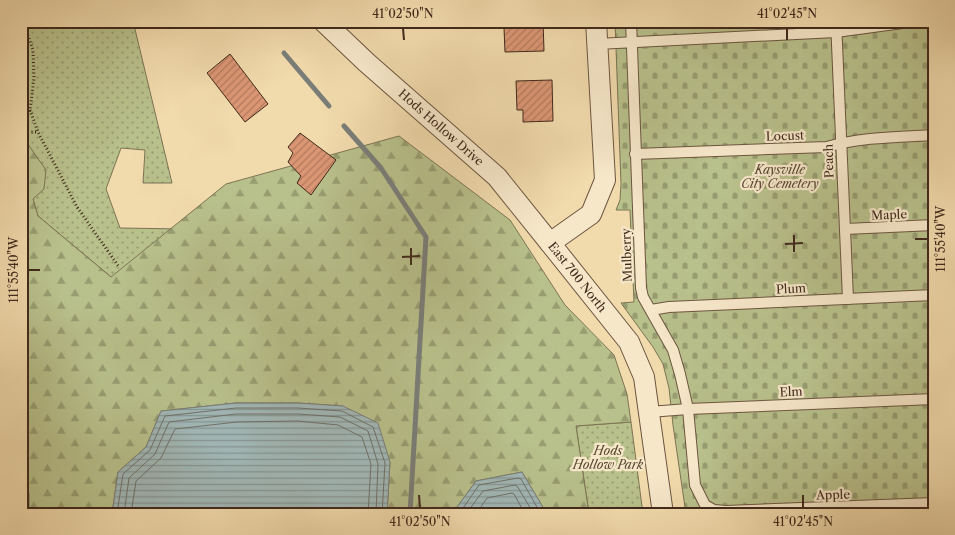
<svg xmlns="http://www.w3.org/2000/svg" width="955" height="535" font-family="'Libre Caslon Text',serif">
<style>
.grass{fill:url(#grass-dots);stroke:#7c7454}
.forest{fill:url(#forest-firs);stroke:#7c7454}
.cemetery{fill:url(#cemetery-stones);stroke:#7c7454}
.water{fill:url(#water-rules);stroke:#7a7e78}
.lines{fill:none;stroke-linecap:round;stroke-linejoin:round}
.shore{stroke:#707069;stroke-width:1}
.stream{stroke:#7a7e78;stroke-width:5}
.building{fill:url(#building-hatch);stroke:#40291c}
.service-casing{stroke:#6c5540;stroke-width:12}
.minor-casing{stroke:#6c5540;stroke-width:22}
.path{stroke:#40291c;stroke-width:3;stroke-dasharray:1 2.5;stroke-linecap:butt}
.service{stroke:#f6e7c9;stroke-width:10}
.minor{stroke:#f6e7c9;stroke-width:20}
.ticks{fill:none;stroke:#40291c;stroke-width:2}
.labels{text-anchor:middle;stroke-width:4.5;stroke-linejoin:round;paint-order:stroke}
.street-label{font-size:12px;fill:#40291c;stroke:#f6e7c9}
.park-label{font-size:12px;font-style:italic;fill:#584732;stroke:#f6e7c9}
.neatline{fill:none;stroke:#40291c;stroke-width:2}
.ticks-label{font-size:12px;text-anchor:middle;fill:#40291c}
</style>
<defs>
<pattern id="grass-dots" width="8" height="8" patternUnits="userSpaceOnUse" patternTransform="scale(1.25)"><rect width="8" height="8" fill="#b8c08b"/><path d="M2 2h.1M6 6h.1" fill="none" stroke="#979c71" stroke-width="1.8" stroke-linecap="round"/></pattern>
<pattern id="forest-firs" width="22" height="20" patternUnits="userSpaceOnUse" patternTransform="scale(1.25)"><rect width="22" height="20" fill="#b8c08b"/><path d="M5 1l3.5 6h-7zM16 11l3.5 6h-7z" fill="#979c71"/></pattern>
<pattern id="cemetery-stones" width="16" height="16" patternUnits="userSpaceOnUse" patternTransform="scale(1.25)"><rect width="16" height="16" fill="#b8c08b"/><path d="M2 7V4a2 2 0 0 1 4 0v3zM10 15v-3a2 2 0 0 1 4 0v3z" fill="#979c71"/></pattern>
<pattern id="water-rules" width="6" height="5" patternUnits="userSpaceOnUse" patternTransform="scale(1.25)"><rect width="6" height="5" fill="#a1b7b6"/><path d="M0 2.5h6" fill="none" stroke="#859593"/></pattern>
<pattern id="building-hatch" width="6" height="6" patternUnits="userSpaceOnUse" patternTransform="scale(1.25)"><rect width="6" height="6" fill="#db9674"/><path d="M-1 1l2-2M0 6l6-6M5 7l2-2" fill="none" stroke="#b37a5e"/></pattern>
</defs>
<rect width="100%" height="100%" fill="#f1daac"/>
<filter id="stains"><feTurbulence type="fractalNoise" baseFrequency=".004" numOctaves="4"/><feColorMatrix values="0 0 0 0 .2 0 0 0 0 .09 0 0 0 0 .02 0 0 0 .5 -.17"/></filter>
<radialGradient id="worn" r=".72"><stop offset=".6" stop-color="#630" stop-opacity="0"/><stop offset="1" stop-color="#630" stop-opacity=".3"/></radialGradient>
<g class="grass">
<polygon points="21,21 133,21 172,183 143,183 145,150 121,148 106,189 120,228 184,229 91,293 110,276 38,216 33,199 25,141 21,148 21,104 25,84 23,46 21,43"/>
<polygon points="631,422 643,514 589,514 576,426"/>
</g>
<polygon class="forest" points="399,136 510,220 565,305 614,355 627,394 631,422 576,426 589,514 547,514 522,472 476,481 452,514 387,514 390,462 343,406 298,403 236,403 161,411 146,447 118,472 112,514 29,514 29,493 21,496 21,148 25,140 46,170 44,189 33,199 38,216 111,277 226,184"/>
<polygon class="cemetery" points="615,21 934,21 934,514 686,514 673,425 669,388 663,364 653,347 621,303 634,302 630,210 616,210 620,200 621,184"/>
<g class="water">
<polygon points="236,403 298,403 343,406 378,423 390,462 387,514 112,514 118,472 146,447 161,411"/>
<polygon points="522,472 547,514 452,514 476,481"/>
</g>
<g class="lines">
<g class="shore">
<polyline points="117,514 123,474 150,450 165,416 236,408 298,408 342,411 373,427 385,463 382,514"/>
<polyline points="124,514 129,478 155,454 169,422 236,414 298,414 340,417 368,431 378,464 376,514"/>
<polyline points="131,514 136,481 161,458 175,429 237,422 298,421 338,425 362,437 371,464 368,514"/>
<polyline points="459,514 479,485 518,478 521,479 541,514"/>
<polyline points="466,514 483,491 515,485 517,486 534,514"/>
<polyline points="476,514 487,498 512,493 514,494 525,514"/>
</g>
<g class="stream">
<polyline points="284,53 329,106"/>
<polyline points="344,126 381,168 426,237 410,514"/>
</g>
</g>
<g class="building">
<polygon points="512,21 543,21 544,51 505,52 504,28 513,27"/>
<polygon points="230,54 268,104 245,122 207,73"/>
<polygon points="552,80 553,121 523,122 523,110 517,110 516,81"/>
<polygon points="300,133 336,160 311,195 297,183 301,176 288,162 293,153 288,147"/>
</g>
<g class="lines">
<g class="service-casing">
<g id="service">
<polyline points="631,21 641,288 643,297 673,350 680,374 688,409 695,485 705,505 714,510 726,511 934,503"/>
<polyline points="836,21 848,299"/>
<polyline points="597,44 836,32 917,21"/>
<path d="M635,154L827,147C860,137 899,137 934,135"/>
<polyline points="845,229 934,225"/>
<polyline points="651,310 669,307 934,295"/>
<polyline points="649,412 688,409 934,399"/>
</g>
</g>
<g class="minor-casing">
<g id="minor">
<path id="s1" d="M323,21L366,62L497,177L550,243"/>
<path id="s2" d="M596,21L605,180L591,214L550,243L629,342L644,377L663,514"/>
</g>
</g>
<g class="path">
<polyline points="30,110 38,132 77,207 119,267"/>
<polyline points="21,127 30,110 34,78 33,50 23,21"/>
<polyline points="21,132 38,132"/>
</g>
<use href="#service" class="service"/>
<use href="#minor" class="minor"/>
</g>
<path class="ticks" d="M403,28L404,40M787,28V40M794,235V252M915,239H928M785,244L803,243M411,248V265M402,257L420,256M28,270H40M419,495L420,508M803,495V508"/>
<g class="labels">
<g class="street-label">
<text dy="4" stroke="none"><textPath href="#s1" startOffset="159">Hods Hollow Drive</textPath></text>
<text transform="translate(785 136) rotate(-2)" y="4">Locust</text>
<text transform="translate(829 161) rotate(-92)" y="4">Peach</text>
<text transform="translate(889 215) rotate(-2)" y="4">Maple</text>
<text transform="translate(627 255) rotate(-92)" y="4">Mulberry</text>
<text dy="4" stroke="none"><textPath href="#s2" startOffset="290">East 700 North</textPath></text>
<text transform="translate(791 289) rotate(-3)" y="4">Plum</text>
<text transform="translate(791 392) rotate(-2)" y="4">Elm</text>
<text transform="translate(833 495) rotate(-2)" y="4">Apple</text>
</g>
<g class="park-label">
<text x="780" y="174">Kaysville<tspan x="780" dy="14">City Cemetery</tspan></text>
<text x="608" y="455">Hods<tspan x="608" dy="14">Hollow Park</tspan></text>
</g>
</g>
<rect width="955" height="535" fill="none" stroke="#f1daac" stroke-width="55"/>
<rect x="28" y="28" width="900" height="480" class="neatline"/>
<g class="ticks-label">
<text x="403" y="18">41°02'50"N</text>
<text x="787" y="18">41°02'45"N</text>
<text transform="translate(941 239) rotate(-90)" y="4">111°55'40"W</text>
<text transform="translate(14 270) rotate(-90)" y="4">111°55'40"W</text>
<text x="420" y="526">41°02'50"N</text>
<text x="803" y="526">41°02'45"N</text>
</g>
<rect width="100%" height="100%" filter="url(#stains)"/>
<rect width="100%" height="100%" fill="url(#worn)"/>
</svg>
